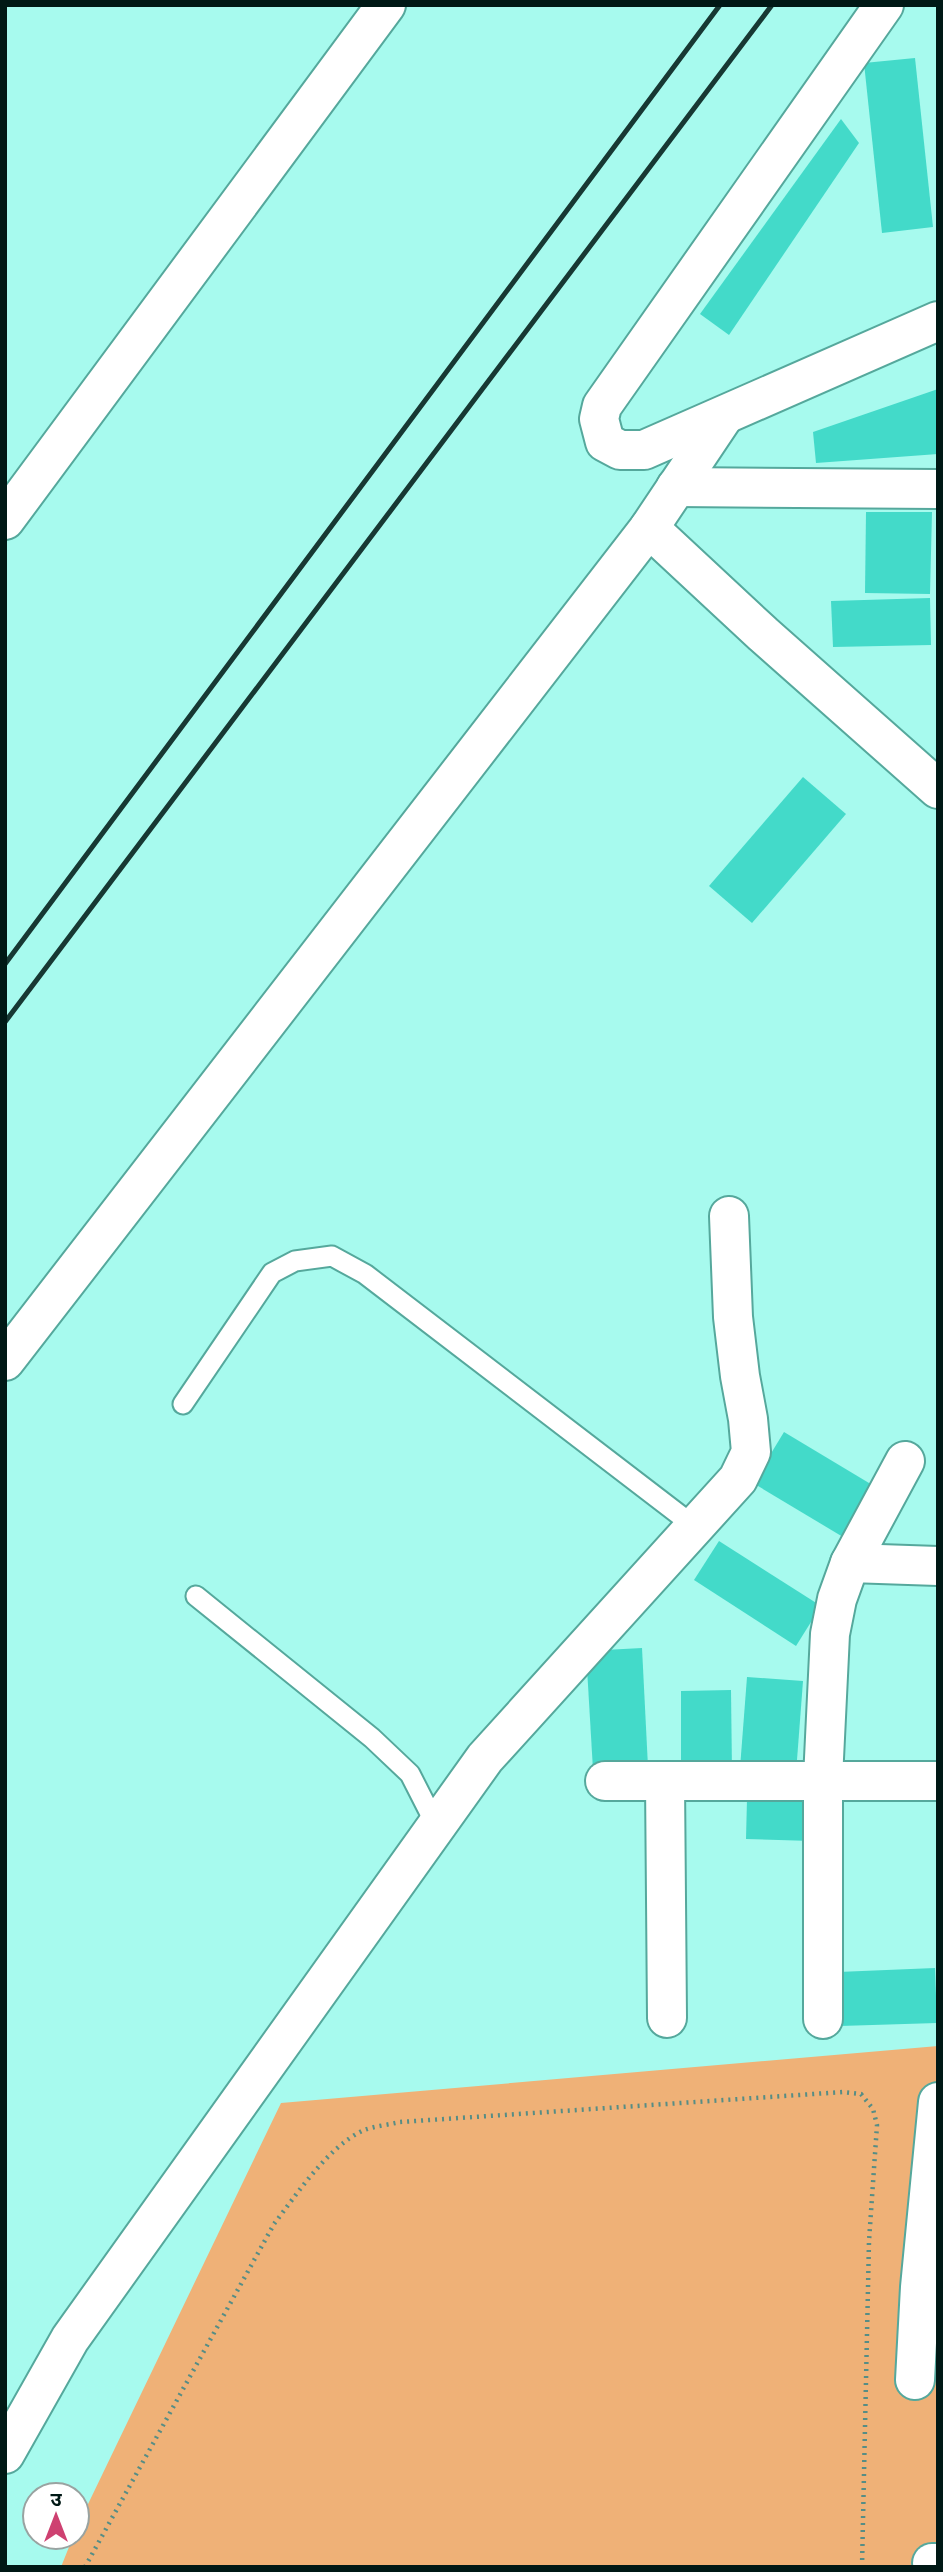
<svg xmlns="http://www.w3.org/2000/svg" width="943" height="2572" font-family="'Roboto Condensed','Noto Sans Devanagari',sans-serif">
<style>
.green{fill:#efb177}
.building{fill:#43dac9}
.lines{fill:none;stroke-linecap:round;stroke-linejoin:round}
.lane-casing{stroke:#55a89c;stroke-width:23}
.street-casing{stroke:#55a89c;stroke-width:42}
.path{stroke:#568d85;stroke-width:4.5;stroke-dasharray:2 5;stroke-linecap:butt}
.lane{stroke:#fff;stroke-width:19}
.street{stroke:#fff;stroke-width:38}
.rail{stroke:#173833;stroke-width:5}
</style>
<rect width="100%" height="100%" fill="#a7faee"/>
<polygon class="green" points="938,2046 938,2567 61,2567 73,2537 77,2537 77,2527 281,2103"/>
<g class="building">
<polygon points="915,58 933,227 882,233 864,63"/>
<polygon points="841,119 859,143 729,335 700,314"/>
<polygon points="938,389 938,454 816,463 813,432"/>
<polygon points="866,512 932,512 930,594 865,593"/>
<polygon points="930,598 931,645 833,647 831,601"/>
<polygon points="803,777 846,814 752,923 709,886"/>
<polygon points="784,1432 879,1489 848,1540 753,1483"/>
<polygon points="719,1541 821,1606 796,1646 694,1580"/>
<polygon points="642,1648 648,1767 593,1770 586,1651"/>
<polygon points="747,1677 803,1681 796,1773 740,1768"/>
<polygon points="731,1690 732,1772 681,1773 681,1691"/>
<polygon points="747,1799 813,1802 812,1841 746,1839"/>
<polygon points="935,1968 937,2023 840,2026 838,1972"/>
</g>
<g class="lines">
<g class="lane-casing">
<g id="lane">
<polyline points="183,1404 272,1273 295,1261 332,1256 365,1274 694,1526"/>
<polyline points="196,1596 372,1738 410,1774 437,1827"/>
</g>
</g>
<g class="street-casing">
<g id="street">
<polyline points="884,5 602,406 599,419 605,442 620,450 644,450 938,321"/>
<polyline points="676,487 938,489"/>
<polyline points="5,520 386,5"/>
<polyline points="649,528 763,634 938,789"/>
<polyline points="5,1361 649,528 724,416"/>
<polyline points="850,1563 938,1566"/>
<polyline points="605,1781 938,1781"/>
<polyline points="665,1781 667,2018"/>
<polyline points="823,2019 823,1779 830,1634 837,1599 850,1563 905,1461"/>
<polyline points="915,2380 920,2287 938,2102"/>
<polyline points="5,2454 70,2339 485,1758 738,1479 751,1452 748,1419 740,1376 733,1317 729,1216"/>
<polyline points="932,2563 938,2563"/>
</g>
</g>
<path class="path" d="M85,2567L274,2224C297,2194 327,2148 362,2131C373,2126 388,2125 400,2122L843,2092L861,2094L873,2109L877,2125L869,2241L862,2567"/>
<use href="#lane" class="lane"/>
<use href="#street" class="street"/>
<g class="rail">
<polyline points="5,964 720,5"/>
<polyline points="5,1022 772,5"/>
</g>
</g>
<rect width="943" height="2572" fill="none" stroke="#001815" stroke-width="14"/>
<g transform="translate(56 2516)"><circle r="33" fill="#ffffff" stroke="#99a3a1" stroke-width="2"/>
<path d="M0-5L12 26L0 18L-12 26Z" fill="#ce4171"/>
<text y="-10" font-size="19" font-weight="bold" text-anchor="middle" fill="#001815">उ</text>
</g>
</svg>
